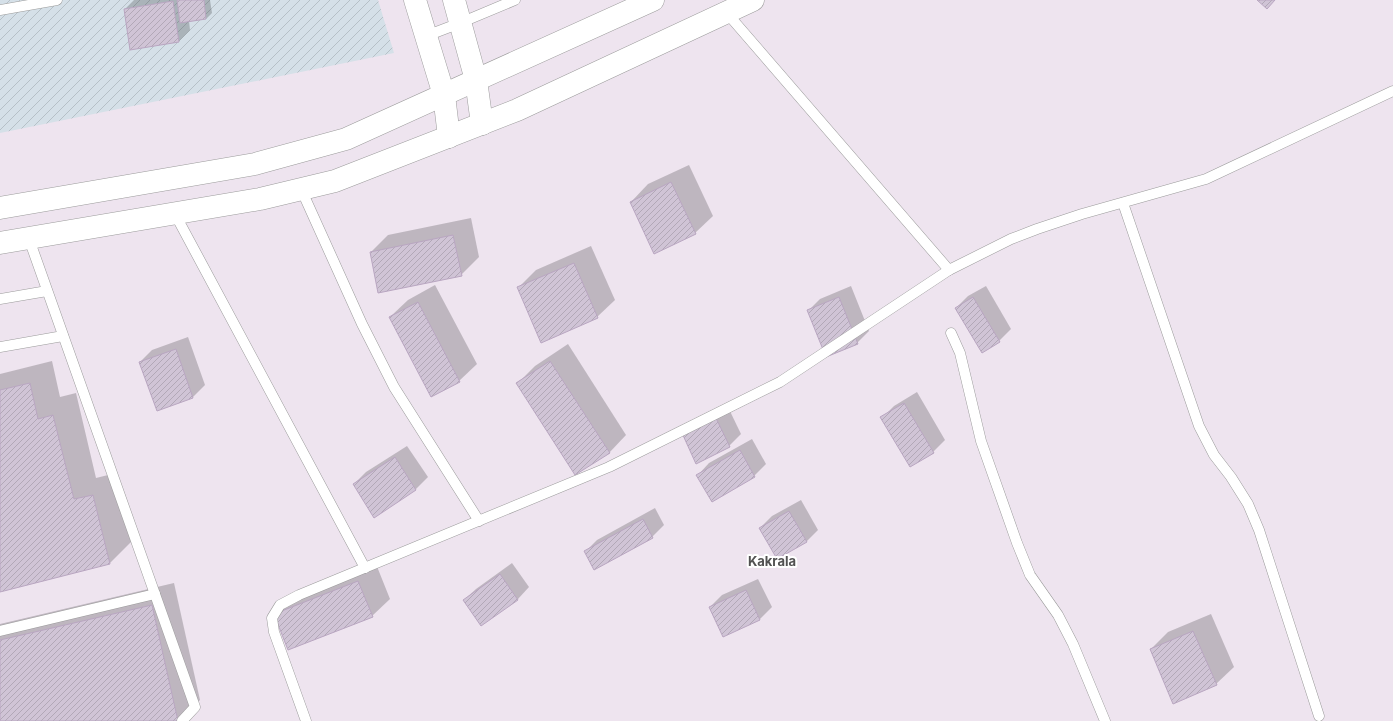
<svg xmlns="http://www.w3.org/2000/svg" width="1393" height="721" font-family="Inter,sans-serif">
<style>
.industrial{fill:url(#industrial-furrows)}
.shadow{fill:#0003}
.building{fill:url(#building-hatch);stroke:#b9a6c1}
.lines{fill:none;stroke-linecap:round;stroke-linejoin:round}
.service-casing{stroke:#9b9b9b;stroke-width:11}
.tertiary-casing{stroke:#9b9b9b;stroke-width:23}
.service{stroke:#fff;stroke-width:10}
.tertiary{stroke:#fff;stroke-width:22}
.labels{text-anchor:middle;stroke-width:4;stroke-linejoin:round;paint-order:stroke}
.quarter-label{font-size:13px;font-weight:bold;fill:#515151;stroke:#fff}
</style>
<defs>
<pattern id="industrial-furrows" width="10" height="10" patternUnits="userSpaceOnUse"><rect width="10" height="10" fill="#d5e0e8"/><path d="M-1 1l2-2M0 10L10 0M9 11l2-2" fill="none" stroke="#b6c0c7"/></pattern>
<pattern id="building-hatch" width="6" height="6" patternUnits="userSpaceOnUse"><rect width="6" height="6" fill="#d0c4d6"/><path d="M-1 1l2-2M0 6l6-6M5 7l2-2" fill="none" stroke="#b2a8b7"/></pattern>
</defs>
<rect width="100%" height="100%" fill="#eee4ef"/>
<polygon class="industrial" points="0,0 378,0 394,53 0,133"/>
<g class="shadow">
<polygon points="134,0 210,0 212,13 206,19 189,21 190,30 178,42 125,9"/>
<polygon points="689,165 713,216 695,233 631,202 648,184"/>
<polygon points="471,218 479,257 461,275 371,252 388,235"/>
<polygon points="591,246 615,300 597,317 518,288 536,270"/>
<polygon points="435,285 477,364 459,381 390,317 408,300"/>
<polygon points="851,286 869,331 857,343 808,311 820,299"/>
<polygon points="986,286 1011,329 999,341 956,308 968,296"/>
<polygon points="188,337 205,385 193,397 158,410 140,362 152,350"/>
<polygon points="568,344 626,435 609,453 517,384 535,366"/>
<polygon points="52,361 60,397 76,393 96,478 116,473 132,541 110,563 0,591 0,374"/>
<polygon points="917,392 945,440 933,452 882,418 894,406"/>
<polygon points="727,405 741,434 729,446 695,421"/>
<polygon points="752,439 766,464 754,476 698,475 709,463"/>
<polygon points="407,446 428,477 416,489 374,516 354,484 366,472"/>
<polygon points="801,500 818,530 806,542 760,528 772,516"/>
<polygon points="655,508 664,525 652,537 585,552 597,540"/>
<polygon points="512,563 529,587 518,599 481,625 464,600 476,589"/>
<polygon points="376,564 390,599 372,616 275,614 293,597"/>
<polygon points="758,579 772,607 760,619 724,635 710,607 722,595"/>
<polygon points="174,583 200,700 179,721 0,721 0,624"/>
<polygon points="1211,614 1234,667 1216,684 1151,649 1168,632"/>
</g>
<g class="building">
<polygon points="177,0 204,0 206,19 180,23"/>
<polygon points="1257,0 1275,0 1267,9"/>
<polygon points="173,1 179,42 130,50 124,9"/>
<polygon points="671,182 696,234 654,254 630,202"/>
<polygon points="453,235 462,276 378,293 370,252"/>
<polygon points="574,263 598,318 541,343 517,287"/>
<polygon points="839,297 858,344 826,357 807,310"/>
<polygon points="973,297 1000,342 982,353 955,308"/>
<polygon points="418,302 460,382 431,397 389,317"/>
<polygon points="176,349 193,398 157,411 139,362"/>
<polygon points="550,361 610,453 575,475 516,383"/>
<polygon points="30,383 38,419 53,415 74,499 93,495 110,564 0,592 0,390"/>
<polygon points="904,403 934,453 910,467 880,417"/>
<polygon points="715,416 730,447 696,464 682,433"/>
<polygon points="740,450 755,477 712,502 696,475"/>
<polygon points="395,457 416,490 374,518 353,484"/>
<polygon points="789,511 807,542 777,559 759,528"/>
<polygon points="643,519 653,538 594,570 584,551"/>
<polygon points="500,574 518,600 481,626 463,600"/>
<polygon points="358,581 373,617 288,650 274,614"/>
<polygon points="746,590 760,620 723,637 709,607"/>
<polygon points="152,605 178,721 0,721 0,640"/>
<polygon points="1193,631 1217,685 1173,704 1150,649"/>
</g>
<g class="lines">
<g class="service-casing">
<g id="service">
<polyline points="0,10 57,0"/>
<polyline points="726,12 949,270 1011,239 1037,229 1082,214 1206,179 1393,91"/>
<polyline points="426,36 460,23 515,0"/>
<polyline points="301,189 362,324 394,387 479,521"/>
<polyline points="1123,203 1199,426 1214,455 1231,477 1248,504 1259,530 1319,716"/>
<polyline points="175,214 365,568"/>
<polyline points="29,239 195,707 182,721"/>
<polyline points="0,299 47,291"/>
<polyline points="951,333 960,353 981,441 1017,543 1030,575 1058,615 1073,644 1105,721"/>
<polyline points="0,347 63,336"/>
<polyline points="0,631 155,594"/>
<polyline points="306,721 274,632 272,618 280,605 299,595 609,467 780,382 949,270"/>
</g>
</g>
<g class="tertiary-casing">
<g id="tertiary">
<polyline points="415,0 444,95 449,137"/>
<polyline points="454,0 476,80 482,124"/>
<polyline points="0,208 255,164 346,139 653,0"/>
<polyline points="0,243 260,199 335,181 517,110 753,0"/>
</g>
</g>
<use href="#service" class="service"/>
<use href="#tertiary" class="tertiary"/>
</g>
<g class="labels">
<g class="quarter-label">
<text x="772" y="566">Kakrala</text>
</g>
</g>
</svg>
